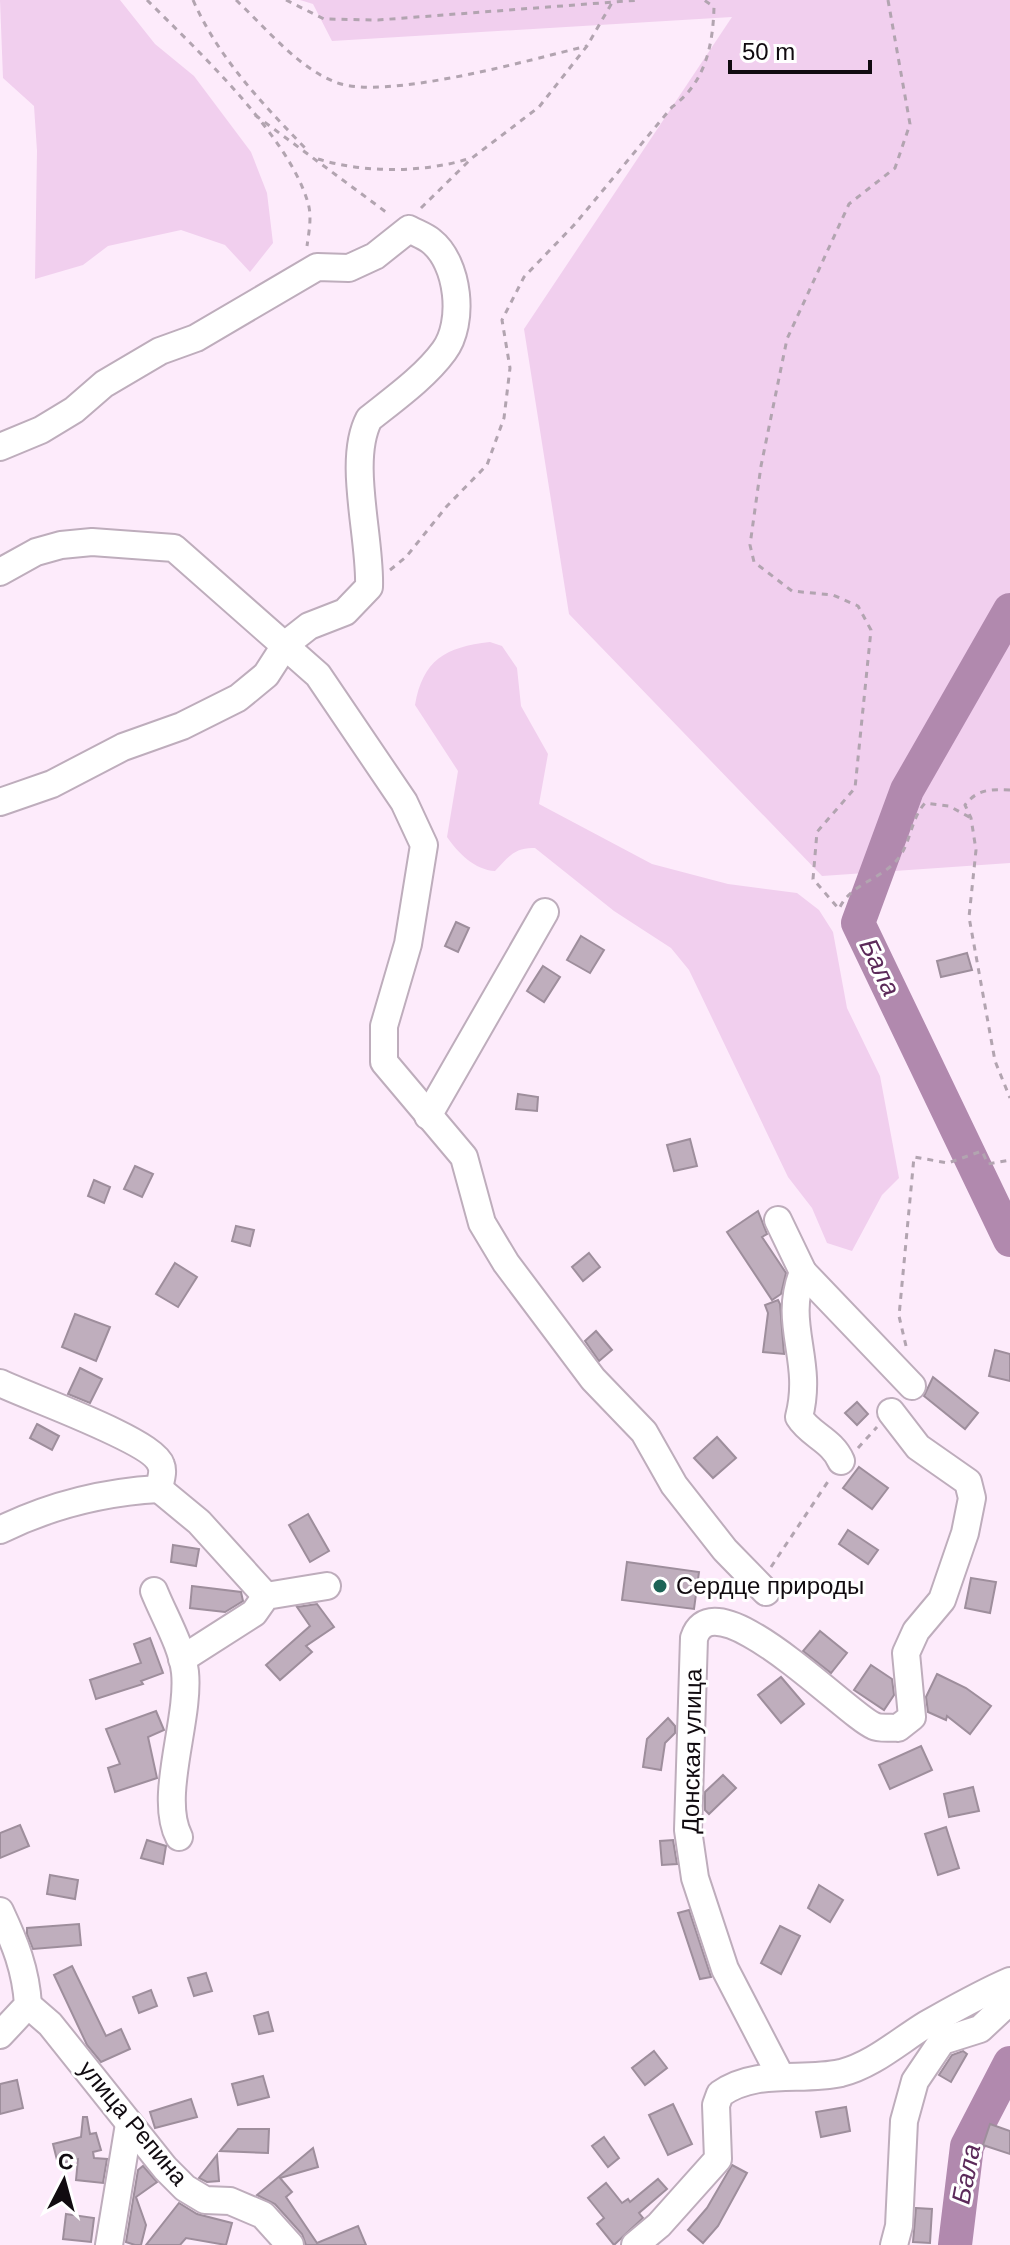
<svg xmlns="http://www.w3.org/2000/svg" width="1010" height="2245" font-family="Arial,sans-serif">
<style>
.green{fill:#f1cfee}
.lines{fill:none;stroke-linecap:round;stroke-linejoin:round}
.river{stroke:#b189ae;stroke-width:34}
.building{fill:#bfaebd;stroke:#9e8e9c;stroke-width:2}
.minor-casing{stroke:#beadbc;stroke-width:30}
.path{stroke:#b2a4b0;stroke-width:3;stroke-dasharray:6 6;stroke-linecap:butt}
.minor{stroke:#fff;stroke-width:26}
.poi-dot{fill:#1d6457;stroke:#fff;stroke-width:3}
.labels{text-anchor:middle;stroke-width:6;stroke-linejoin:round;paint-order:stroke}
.poi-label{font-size:24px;fill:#110b10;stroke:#fff;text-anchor:start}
.street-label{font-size:24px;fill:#110b10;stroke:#fff}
.water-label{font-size:26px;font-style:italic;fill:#5c2a5a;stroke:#fff}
</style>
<rect width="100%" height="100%" fill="#fdebfb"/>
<g class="green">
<polygon points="0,0 120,0 155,44 194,76 251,152 267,193 273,243 250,272 225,245 181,230 108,246 83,265 35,279 37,151 34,106 3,78"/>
<polygon points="300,0 1010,0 1010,863 822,876 569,614 524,329 732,17 332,41 313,4"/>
<path d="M490,642L502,646L517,668L521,706L548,754L539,804L652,864L728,884L797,893L819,910L833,932L847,1008L880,1076L899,1178L882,1195L852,1251L827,1243L812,1208L788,1177L689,970L671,948L614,911L535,848C515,847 508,857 495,871C475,870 458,853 447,837L458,771L415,705C423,660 445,647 490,642Z"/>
</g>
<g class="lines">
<g class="river">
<polyline points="1010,610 907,790 858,923 1010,1240"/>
<polyline points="955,2245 967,2146 1010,2063"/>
</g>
</g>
<g class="building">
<polygon points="456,922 469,928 458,952 445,946"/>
<polygon points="581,936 604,950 590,973 567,960"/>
<polygon points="967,953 972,970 941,977 937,961"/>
<polygon points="543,966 560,977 544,1002 527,991"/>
<polygon points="518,1094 538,1097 537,1111 516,1109"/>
<polygon points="690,1139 697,1166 674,1171 667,1145"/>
<polygon points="135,1166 153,1174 142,1197 124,1189"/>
<polygon points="94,1180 110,1187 104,1203 88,1196"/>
<polygon points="758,1211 767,1234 762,1237 786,1273 781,1294 772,1300 727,1232"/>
<polygon points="236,1226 254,1230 250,1246 232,1241"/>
<polygon points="589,1253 600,1267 583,1281 572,1267"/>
<polygon points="175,1263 197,1277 178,1307 156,1294"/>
<polygon points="778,1300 780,1304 784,1354 763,1352 768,1313 765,1305"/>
<polygon points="75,1314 110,1327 96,1361 62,1347"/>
<polygon points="596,1331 612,1350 599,1361 585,1341"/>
<polygon points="995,1350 1010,1354 1010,1381 989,1376"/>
<polygon points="80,1368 102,1379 90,1403 68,1394"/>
<polygon points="933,1377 978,1413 965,1429 924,1396"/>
<polygon points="857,1402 868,1414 857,1425 845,1413"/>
<polygon points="37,1424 59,1436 52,1450 30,1438"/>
<polygon points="717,1437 736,1458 713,1478 694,1458"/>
<polygon points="859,1467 888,1488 872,1509 843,1488"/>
<polygon points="308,1514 329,1551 310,1562 289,1525"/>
<polygon points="848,1530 878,1550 868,1564 839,1544"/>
<polygon points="173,1545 199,1549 196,1566 171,1562"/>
<polygon points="627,1562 699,1572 694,1609 622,1600"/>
<polygon points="971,1578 996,1582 990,1613 965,1608"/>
<polygon points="192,1586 241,1592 243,1601 225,1612 190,1608"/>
<polygon points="317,1604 334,1627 306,1646 312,1652 280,1680 266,1665 310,1626 297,1607"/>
<polygon points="820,1631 847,1653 831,1673 803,1651"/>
<polygon points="150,1638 163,1673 141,1681 143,1684 96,1699 90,1680 141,1663 134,1644"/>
<polygon points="871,1665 892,1679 894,1695 884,1710 854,1690"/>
<polygon points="937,1674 966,1688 991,1706 970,1734 947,1716 946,1720 928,1712 926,1697"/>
<polygon points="781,1677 804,1704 781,1723 758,1695"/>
<polygon points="156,1711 164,1730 148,1737 157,1778 115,1792 108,1768 120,1764 106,1729"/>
<polygon points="668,1718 675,1726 675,1733 665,1743 661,1770 643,1767 647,1739"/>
<polygon points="921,1746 932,1770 890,1789 879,1765"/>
<polygon points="723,1775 736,1788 709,1814 705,1810 705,1792"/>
<polygon points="973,1787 979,1811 949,1817 944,1794"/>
<polygon points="20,1825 29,1846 0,1858 0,1833"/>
<polygon points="946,1827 959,1868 938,1875 925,1834"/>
<polygon points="147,1840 166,1846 163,1864 141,1858"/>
<polygon points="673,1840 677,1864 662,1865 660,1841"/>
<polygon points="50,1875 78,1880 75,1899 47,1894"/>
<polygon points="819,1885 843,1900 830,1922 808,1908"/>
<polygon points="689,1910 711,1977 700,1979 678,1913"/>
<polygon points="79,1924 81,1945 33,1949 27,1934 27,1928"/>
<polygon points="780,1926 800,1936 781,1974 761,1963"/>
<polygon points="72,1966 106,2036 121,2029 130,2049 101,2062 87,2045 54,1975"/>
<polygon points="206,1973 212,1991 194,1996 188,1978"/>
<polygon points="151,1990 157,2006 139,2013 133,1997"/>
<polygon points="268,2012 273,2031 259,2034 254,2016"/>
<polygon points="654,2051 667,2068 645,2085 632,2068"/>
<polygon points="963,2051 967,2054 951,2082 939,2075 952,2055"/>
<polygon points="263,2076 269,2097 238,2105 232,2084"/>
<polygon points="17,2080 23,2108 0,2114 0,2084"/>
<polygon points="191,2099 197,2117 155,2128 150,2112"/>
<polygon points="673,2104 692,2144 668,2155 649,2115"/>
<polygon points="846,2107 850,2131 821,2137 816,2112"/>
<polygon points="83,2117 87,2117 90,2134 96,2133 101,2150 93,2152 94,2158 107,2159 103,2183 76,2180 78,2159 58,2164 53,2144 81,2137"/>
<polygon points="990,2124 1010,2131 1010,2154 983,2145"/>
<polygon points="238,2129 269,2129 268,2153 220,2151"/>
<polygon points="604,2137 619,2158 608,2167 592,2146"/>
<polygon points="313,2148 318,2167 280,2178 292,2192 286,2197 317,2243 358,2226 366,2245 306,2245 302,2234 275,2204 257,2195"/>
<polygon points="217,2155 219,2181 207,2182 199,2178"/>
<polygon points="732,2165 747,2173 718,2226 703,2243 688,2230 707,2208"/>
<polygon points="143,2166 157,2182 136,2197 146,2225 141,2245 135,2245 126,2242 138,2170"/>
<polygon points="658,2179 667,2189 639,2213 643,2218 614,2245 597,2224 604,2218 588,2198 606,2183 622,2203 628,2199 630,2202"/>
<polygon points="179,2203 197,2214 232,2223 226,2245 186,2238 180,2245 146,2245"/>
<polygon points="916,2208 932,2209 930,2243 913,2242"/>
<polygon points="66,2214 94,2218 91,2242 63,2239"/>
</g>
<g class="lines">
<g class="minor-casing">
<g id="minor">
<path d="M0,447L41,430L74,410L104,384L160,351L196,338L317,267L349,268L375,256L409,229C416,233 425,236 431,241C459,263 465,323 444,351C425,377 394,399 369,419C347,461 371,538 369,587L345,612L309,626L286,644L266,675L238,698L182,726L123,747L52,784L0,802"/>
<polyline points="0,572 36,552 61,545 92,542 174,548 318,675 404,802 424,845 408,944 384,1026 384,1062 464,1157 482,1223 506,1263 593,1379 644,1432 674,1485 725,1550 766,1592"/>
<polyline points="428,1116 545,912"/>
<path d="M778,1220L803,1272C782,1325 814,1359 799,1417C810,1435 832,1440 841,1461"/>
<polyline points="803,1272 912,1386"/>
<path d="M0,1383C28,1397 153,1440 161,1465C164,1472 160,1482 159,1489"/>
<polyline points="159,1489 199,1522 266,1596"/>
<path d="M0,1530C49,1506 104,1492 159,1489"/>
<path d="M154,1591C164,1616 182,1646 185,1672C190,1720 158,1797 179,1837"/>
<polyline points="182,1659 254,1613 266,1596 327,1586"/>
<path d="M0,1911C15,1943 26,1970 28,2005L0,2035"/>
<polyline points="28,2005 50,2024 165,2168 185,2188 205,2200 230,2201 263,2215 290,2245"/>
<path d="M780,2075L725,1969L695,1878L688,1830L694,1638C714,1575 847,1715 874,1726C880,1729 891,1727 898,1728L912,1717L906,1653L916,1631L942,1600L965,1533L972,1498L968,1482L918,1447L891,1412"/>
<polyline points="109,2245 129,2124"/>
<path d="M635,2245L659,2225L718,2159L716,2105L720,2094C757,2068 801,2082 841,2073C873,2065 899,2041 927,2024C954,2009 982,1993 1010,1981"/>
<polyline points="894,2245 899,2226 904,2121 915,2081 942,2041 980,2029 1010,2001"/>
</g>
</g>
<g class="path">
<path d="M147,0C197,50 289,136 308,203C312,216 309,232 307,246"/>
<path d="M193,0C219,59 262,103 306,149"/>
<path d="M236,0C265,27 297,67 335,82C383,102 533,59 587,46"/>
<polyline points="286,0 324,19 378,20 640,0"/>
<path d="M888,0L910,124L895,168L849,204L787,339L761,466L750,545L754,562L792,591L833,595L858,606L871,630L855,788L817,832L813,879L839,909C851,883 879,881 897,860C911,844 910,820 925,803L949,806L971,818"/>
<polyline points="255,115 390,215"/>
<path d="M318,159C363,173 422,173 468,159"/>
<polyline points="421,208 472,158 539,107 587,46 613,1"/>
<path d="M390,570L406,557L447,506L487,465L504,418L510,368L502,320L524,277L575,224L672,107C705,83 713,46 714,7L704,0"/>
<path d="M1010,790C991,789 977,789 965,805L971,818L976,850L969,917L995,1061L1010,1098"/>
<polyline points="906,1346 899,1316 914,1157 948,1163 982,1151 988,1164 1010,1160"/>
<polyline points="858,1448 877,1427"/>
<polyline points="771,1567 829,1480"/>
</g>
<use href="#minor" class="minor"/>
</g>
<circle class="poi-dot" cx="660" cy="1586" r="8"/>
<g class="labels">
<g class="poi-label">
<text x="676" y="1594">Сердце природы</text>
</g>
<g class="street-label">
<text transform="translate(692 1751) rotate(-89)" y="8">Донская улица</text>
<text transform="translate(133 2123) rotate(50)" y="8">улица Репина</text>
</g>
<g class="water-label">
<text transform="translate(880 967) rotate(64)" y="9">Бала</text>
<text transform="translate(966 2174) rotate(-79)" y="9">Бала</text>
</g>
</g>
<g transform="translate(64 2181) rotate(6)" stroke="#ffffff" stroke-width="6" paint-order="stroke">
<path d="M0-6L14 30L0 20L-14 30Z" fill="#110b10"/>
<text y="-12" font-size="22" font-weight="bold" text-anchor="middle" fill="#110b10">С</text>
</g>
<path d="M730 60v12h140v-12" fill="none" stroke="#110b10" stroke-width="4"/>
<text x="742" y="60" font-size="24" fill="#110b10" stroke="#ffffff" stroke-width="6" paint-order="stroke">50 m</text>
</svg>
